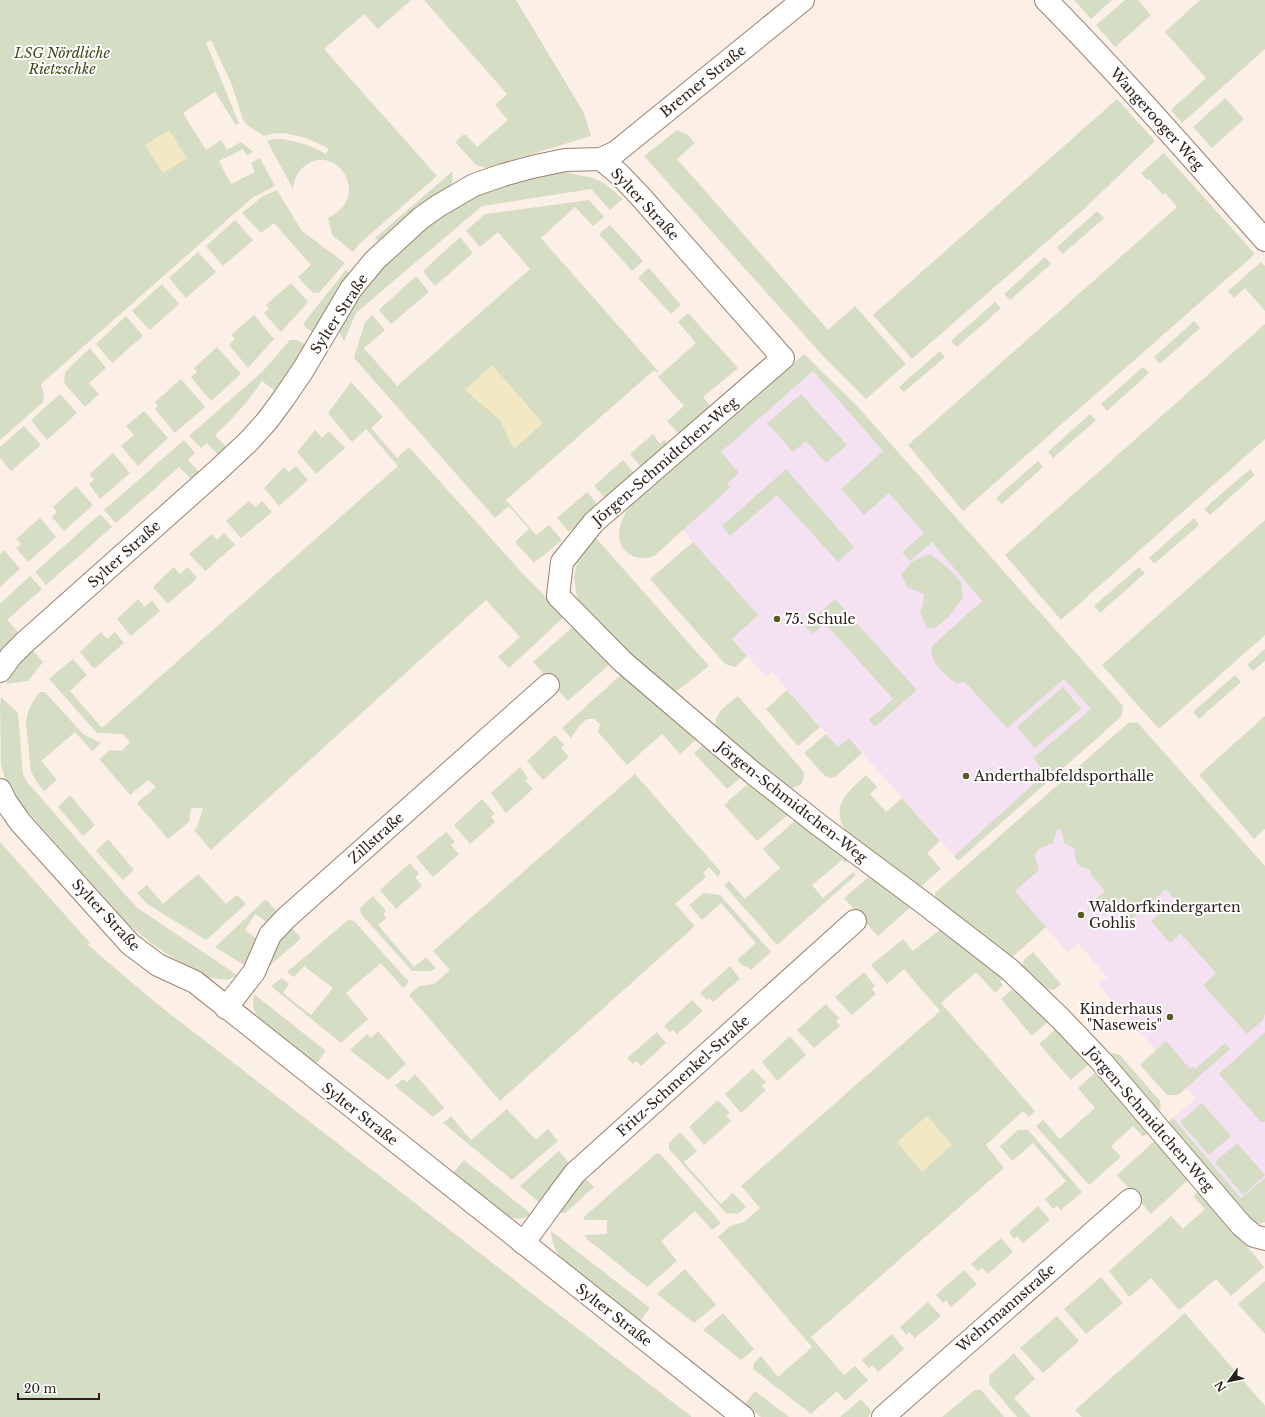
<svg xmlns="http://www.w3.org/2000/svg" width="1265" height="1417" font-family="'Libre Baskerville',serif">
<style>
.education{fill:#f4e1f1}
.green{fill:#d5dec4}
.sand{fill:#f2e8c3}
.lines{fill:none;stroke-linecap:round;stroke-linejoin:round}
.minor-casing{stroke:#9d816d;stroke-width:24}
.minor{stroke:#fff;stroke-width:22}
.poi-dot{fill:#595926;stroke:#fff;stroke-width:1.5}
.labels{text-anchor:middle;stroke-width:4;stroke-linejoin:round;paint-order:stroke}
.park-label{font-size:14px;font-style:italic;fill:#3c4a14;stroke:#fff}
.street-label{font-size:14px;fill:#2b2018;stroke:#fff}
.poi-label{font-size:14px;fill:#2b2018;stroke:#fff;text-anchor:start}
</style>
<rect width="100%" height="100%" fill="#fcefe6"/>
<g class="education">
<polygon points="804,360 1117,712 954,856 849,738 838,747 772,672 766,677 715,619 650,579 693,542 661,505"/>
<polygon points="1131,728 1265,882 1265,1208 1241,1198 1173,1118 1196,1099 1147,1040 1098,984 1107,977 1078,943 1067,952 1015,891 967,873"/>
</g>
<g class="green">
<path d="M0,0H411L378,29L364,14L324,49L437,176L359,244L353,252L332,235L328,218C373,196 336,143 306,165C298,171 294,179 293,189L267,141C280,134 314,146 326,154L329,149C312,139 284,128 264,136L248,126L243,120L232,85L211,40L206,43L239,123L236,125L215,92L183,113L206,150L221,140L227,150L241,142L253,152L247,156L243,149L219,161L231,184L255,172L251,163L260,158L275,186L252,198L41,384L44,395L43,402L0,440Z"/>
<polygon points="424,0 516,0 584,113 591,136 486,168 476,165 456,143 457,140 463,135 466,135 477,147 508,120 495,105 507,94"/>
<polygon points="1074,0 1112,0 1091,19"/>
<polygon points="1125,0 1138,0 1151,15 1115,47 1096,25"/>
<polygon points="1200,0 1265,0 1265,49 1182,123 1171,110 1206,78 1165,32"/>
<polygon points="1225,98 1244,119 1212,148 1193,127"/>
<polygon points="1117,99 1155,141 1083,210 912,359 873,315"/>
<polygon points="677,130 688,135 695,143 677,159 828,330 855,306 906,364 866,399 824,357 644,156"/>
<polygon points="1164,153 1255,254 963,511 908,445 1177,207 1165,193 1163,195 1149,179 1147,180 1141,173"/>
<path d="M453,171L452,184C426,201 400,219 378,241L375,238Z"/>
<polygon points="564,172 593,178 604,183 623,199 610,210 591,189 482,206 356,313 344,341 338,329 363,291 387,263 423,231 444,216 471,198 491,190 542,176"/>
<polygon points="277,190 302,231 345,263 319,293 312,292 298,277 311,265 274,223 261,233 242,213 263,196"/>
<polygon points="589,200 604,217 593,226 575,207 541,238 659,372 653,371 506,500 536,535 549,525 562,540 534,563 515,542 529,529 509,506 495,518 354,358 365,322 372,315 385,330 364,348 397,386 530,269 498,232 480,247 466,231 485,214"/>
<polygon points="1097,211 1104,218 1063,254 1057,247"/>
<polygon points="235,220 253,240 223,266 206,246"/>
<polygon points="610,225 643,261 632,271 599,234"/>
<polygon points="460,237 473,253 435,286 423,271"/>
<polygon points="198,252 216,272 186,298 169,278"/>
<polygon points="1045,257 1051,264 1010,300 1004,294"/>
<polygon points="1261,262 1265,266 1265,311 1245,288 1234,298 1228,291"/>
<polygon points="649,268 681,305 671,314 638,278"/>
<polygon points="346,270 349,273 312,332 304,326 305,321"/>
<polygon points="416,276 429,292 391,324 379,310"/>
<polygon points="291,283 308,302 281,332 264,313 269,309 266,305"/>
<polygon points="162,284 179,304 150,330 132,311"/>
<polygon points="995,302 1001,308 957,347 951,341"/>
<polygon points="688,313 738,368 703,397 711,407 679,434 667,421 684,406 658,377 696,343 678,322"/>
<polygon points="254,315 274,339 248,368 229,345 235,339 231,335"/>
<polygon points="126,316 143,336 112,363 96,344"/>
<polygon points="1194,321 1200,328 1160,364 1154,357"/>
<polygon points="1265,324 1265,439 1061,620 1005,555"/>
<path d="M290,340H297L305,344L276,392L262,381C249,401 233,418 215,435L227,448L218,455L207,443L201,448L189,436L262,372Z"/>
<polygon points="217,347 241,374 211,401 191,377 197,372 194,368"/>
<polygon points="90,348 106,368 89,383 99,394 85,407 64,383 65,372"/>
<polygon points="940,351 945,357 904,392 899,387"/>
<path d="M804,354L859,408L1123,706L1121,717L958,861L954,856L1046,773L1033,758L1091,709L1064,679L1007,728L965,682L957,684C946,676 927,660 932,646L982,601L932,542L910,561L902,552L924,533L889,493L864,515L841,489L883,451L813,371L721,452L739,473L727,484L730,488L654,556C639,563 618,553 619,534C619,524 625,514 630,505Z"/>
<polygon points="1143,367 1149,373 1107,411 1101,404"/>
<polygon points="181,379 205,407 175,433 155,409 158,406 155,402"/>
<polygon points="351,382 383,417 371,428 397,458 409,447 523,574 565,616 509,668 498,657 520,637 486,600 211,850 194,830 197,827 203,808 191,808 189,822 168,839 137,803 156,787 148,780 130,795 99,759 110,750 122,751 130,742 123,734 97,733 49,679 73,659 87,675 70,691 102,728 398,466 366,429 352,442 328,413"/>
<polygon points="60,394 77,413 47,440 31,420"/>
<polygon points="801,394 847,445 826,463 806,441 793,452 767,423"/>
<polygon points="144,411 168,438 138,466 121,446 134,435 126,426"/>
<polygon points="1090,414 1096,420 1053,458 1048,452"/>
<polygon points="24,426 41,445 11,471 0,458 0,447"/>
<polygon points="315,430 322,438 329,431 345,448 316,474 297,452"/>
<polygon points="653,434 660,444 664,440 668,444 642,468 630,454"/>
<polygon points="184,440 195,453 188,460 199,472 191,479 179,467 116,523 104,510"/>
<polygon points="113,453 130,473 100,499 89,484 94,480 90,474"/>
<polygon points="623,460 635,474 606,499 594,486"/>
<polygon points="1038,461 1043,467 1002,504 996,498"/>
<polygon points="296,466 308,480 279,506 264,488 284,467 289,472"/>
<polygon points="786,469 854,547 838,562 777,495 730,536 722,526"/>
<polygon points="1250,469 1255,475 1210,515 1204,509"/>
<polygon points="76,486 93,505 64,531 52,517 57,512 53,507"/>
<polygon points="587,492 599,506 569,532 557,518"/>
<polygon points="249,501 255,507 262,501 272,512 241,538 226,521"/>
<polygon points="100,514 112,527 46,585 35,572"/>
<polygon points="40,518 56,537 28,562 16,548 21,544 16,539"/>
<polygon points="1194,518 1199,525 1154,564 1149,558"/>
<polygon points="1265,520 1265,635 1159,729 1102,665"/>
<polygon points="224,533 235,545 205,571 189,554 212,534 217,540"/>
<polygon points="596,538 709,666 673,694 596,622 580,605 576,592 574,576 577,563 583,549"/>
<polygon points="693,542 758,615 732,639 747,656 735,667 725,664 650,579"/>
<polygon points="4,550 20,569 0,587 0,554"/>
<polygon points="930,554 950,570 961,582 963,597 949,617 935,628 927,628 920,612 923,605 924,594 907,587 901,574 913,561"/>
<polygon points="174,567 180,574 188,567 197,578 168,604 153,587"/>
<polygon points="1139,567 1145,573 1100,613 1094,606"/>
<polygon points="30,576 42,589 7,620 18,632 0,652 0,604"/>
<polygon points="138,599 145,607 152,600 160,611 131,636 117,619"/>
<polygon points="835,599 917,690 875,727 869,720 893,699 825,623 813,634 805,626"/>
<polygon points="574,626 612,662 568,701 533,662"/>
<polygon points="101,632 107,639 115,632 124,643 94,669 80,652"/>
<polygon points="32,649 43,662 28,681 6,684 14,669"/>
<polygon points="1265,649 1265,661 1253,671 1247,665"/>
<polygon points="623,673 698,738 680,754 662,734 627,765 598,732 600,724 594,719 587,719 579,726 571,738 562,728"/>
<polygon points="1235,675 1241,682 1199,719 1193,712"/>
<polygon points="1063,687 1081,709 1035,748 1017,727"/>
<polygon points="787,690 820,727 798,746 766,709"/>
<path d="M40,692H45L83,734L101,743L92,751L75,732L41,761L57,780L44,791L38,784L31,772L26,723C27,710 32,702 40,692Z"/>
<path d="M738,696L803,771C806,783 798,790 786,787L717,731C711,714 726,706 738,696Z"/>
<polygon points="1,697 18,713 23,774 27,782 129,899 139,909 237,975 228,980 210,978 173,958 151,943 129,925 21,804 6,781 1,765 0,705"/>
<polygon points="1265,716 1265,829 1254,839 1199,775"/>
<polygon points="1137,722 1265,866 1265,1013 1263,1020 1247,1034 1203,985 1216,973 1181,934 1184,931 1170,943 1151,921 1175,900 1166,889 1131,920 1115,901 1105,909 1096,899 1105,891 1092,876 1091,872 1087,868 1081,867 1076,862 1075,850 1073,847 1069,846 1064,843 1061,829 1057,830 1053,843 1041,848 1037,851 1035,857 1039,870 1015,891 1046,927 1010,959 936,900 935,893 1128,723"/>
<polygon points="826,734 838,747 849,738 862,753 835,777 830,778 825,776 804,753"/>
<polygon points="555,735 564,745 561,748 569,757 543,780 527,761"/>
<polygon points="704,744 743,776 727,789 694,753"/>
<polygon points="520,767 528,778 525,780 533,789 506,813 491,793"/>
<polygon points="635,774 721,872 718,877 709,867 703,873 706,877 675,904 695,926 500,1101 409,995 419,986 434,984 450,970 433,951"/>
<path d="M866,775L877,787L870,794L886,812L902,798L940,841L927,853L941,869L919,888L847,834C830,805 845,795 866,775Z"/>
<polygon points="750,782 790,813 757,841 724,805"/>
<polygon points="70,795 95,825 83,836 58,807"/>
<polygon points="482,799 495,814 491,817 495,822 470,844 454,825"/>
<polygon points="797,819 849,860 845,863 842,860 812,885 823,898 853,872 856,875 777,945 724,885 729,881 745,899 780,868 763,849"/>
<polygon points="446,832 455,842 451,845 459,854 433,877 416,857"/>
<polygon points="108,839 134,870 123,880 96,851"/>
<polygon points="0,842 90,943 88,945 156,1003 692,1417 0,1417"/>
<polygon points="410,863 419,874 415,877 422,886 396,909 380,890"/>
<polygon points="198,874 226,904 237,895 246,904 206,940 147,904 137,893 147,885 163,904"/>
<polygon points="871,875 912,906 878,936 844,898"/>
<polygon points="703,893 720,895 771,952 751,970 746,966 744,967 737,960 756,943 721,903 702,920 689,905"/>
<polygon points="373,896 386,911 383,914 386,918 378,925 414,967 426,957 436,968 431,971 412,971 361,914 360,908"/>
<polygon points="266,899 277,912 268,923 255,914 245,930 257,939 244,965 215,947"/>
<polygon points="348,920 354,921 409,982 403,988 381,963 346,993 368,1019 341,1043 271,986 282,978 289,984 283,993 311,1015 333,988 304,966 294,977 287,972"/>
<polygon points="290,926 301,938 263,972 273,950"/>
<polygon points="942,928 1005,977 1000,982 1003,985 995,993 976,972 941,1003 1035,1111 1029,1117 1023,1111 986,1145 1004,1168 811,1337 844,1375 855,1366 868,1380 845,1401 837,1391 811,1414 753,1369 754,1363 761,1356 778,1377 812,1347 718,1237 730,1226 744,1222 760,1208 741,1186 940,1011 904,969 887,984 871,965 903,939 913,951"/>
<polygon points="1033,952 1061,984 1054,990 1041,988 1022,968 1024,960"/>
<polygon points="730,966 740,979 713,1002 709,998 707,1000 700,993"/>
<polygon points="864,972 875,986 872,989 876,994 852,1015 835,997"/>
<polygon points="1015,987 1050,1020 1032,1036 1001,999"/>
<path d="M254,994L326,1051L316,1064L260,1020C253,1011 252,1005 254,994Z"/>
<polygon points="692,1000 703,1011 677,1034 673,1030 670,1032 664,1026"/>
<polygon points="826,1004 839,1018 836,1021 840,1026 814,1048 797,1030"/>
<polygon points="1057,1028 1090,1063 1071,1080 1039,1044"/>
<polygon points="378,1031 406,1064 388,1080 350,1050 367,1034 371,1038"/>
<polygon points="657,1032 666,1043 641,1066 636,1061 633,1064 627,1058"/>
<polygon points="1265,1032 1265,1122 1261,1122 1219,1074"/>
<polygon points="790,1036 806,1055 777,1081 762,1062"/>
<polygon points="1166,1041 1190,1069 1193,1066 1195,1069 1225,1043 1230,1049 1178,1095 1167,1095 1140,1065"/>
<polygon points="1112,1053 1120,1055 1160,1101 1161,1108 1157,1112 1108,1056"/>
<polygon points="753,1069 766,1082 762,1086 766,1090 741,1113 725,1094"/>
<polygon points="1097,1071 1150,1131 1143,1137 1133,1126 1111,1146 1121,1157 1089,1185 1036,1126 1043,1120 1060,1139 1095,1108 1078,1088"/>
<polygon points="415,1074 444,1108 433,1117 395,1086 403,1079 407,1082"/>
<polygon points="718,1100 730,1113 726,1116 731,1121 704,1145 689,1127"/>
<polygon points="1202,1103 1231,1136 1209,1155 1180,1122"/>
<polygon points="507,1109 536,1140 548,1129 558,1141 512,1180 443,1123 451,1116 471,1140"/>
<polygon points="1173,1118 1241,1198 1265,1178 1265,1222 1255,1225 1166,1124"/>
<polygon points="1018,1130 1028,1130 1082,1192 1061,1210 1057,1206 1053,1209 1045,1199 1066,1181 1033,1143 1012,1161 1000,1146"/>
<polygon points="680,1132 697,1151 684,1162 721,1204 733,1193 746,1207 738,1214 726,1213 669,1149 669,1143"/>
<polygon points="1157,1139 1190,1178 1151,1214 1117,1175"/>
<polygon points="1237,1143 1265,1175 1243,1195 1215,1162"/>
<polygon points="559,1151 570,1164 541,1204 520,1186"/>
<polygon points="657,1153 661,1155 721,1223 712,1230 695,1211 661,1241 677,1261 647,1287 587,1239 584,1235 607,1234 607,1220 583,1220 585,1216"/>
<path d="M464,1160L531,1214C523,1220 518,1219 508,1217L453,1173Z"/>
<polygon points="582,1175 594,1187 564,1214 560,1211"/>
<polygon points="1200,1190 1264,1267 1231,1296 1216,1279 1179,1310 1151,1278 1129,1297 1109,1271 1171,1216 1183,1229 1205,1209 1193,1196"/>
<polygon points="1038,1206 1050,1220 1023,1243 1017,1236 1014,1239 1009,1232"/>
<path d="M551,1231L650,1308L640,1321L564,1261C555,1251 552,1244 551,1231Z"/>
<polygon points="1001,1238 1013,1252 988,1274 982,1268 978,1271 971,1264"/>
<polygon points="685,1269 716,1305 694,1323 657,1294"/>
<polygon points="964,1270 977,1284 951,1307 946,1300 943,1303 936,1295"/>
<polygon points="1101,1277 1123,1303 1086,1334 1064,1309"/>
<polygon points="1265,1281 1265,1334 1238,1304"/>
<polygon points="928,1302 941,1316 915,1338 909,1332 906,1335 900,1327"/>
<polygon points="723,1313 754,1349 741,1360 703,1330"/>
<polygon points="1185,1313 1265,1406 1265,1417 1082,1417 1075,1410"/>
<polygon points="1057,1316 1079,1341 1043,1373 1020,1348"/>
<polygon points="892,1334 904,1349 878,1372 872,1365 869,1368 862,1360"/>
<polygon points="1014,1353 1035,1379 1014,1398 1031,1417 1017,1417 990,1385 989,1376"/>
<polygon points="975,1390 981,1390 1004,1417 942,1417"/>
<polygon points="755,1391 789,1417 761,1417 745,1404"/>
<polygon points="861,1399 872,1412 868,1417 840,1417"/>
</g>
<g class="sand">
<polygon points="169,130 187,158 163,173 145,145"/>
<polygon points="492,365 543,423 515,448 510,443 501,421 465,390"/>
<polygon points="927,1116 952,1145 922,1172 897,1142"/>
</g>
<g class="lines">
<g class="minor-casing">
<g id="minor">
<path d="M1046,0C1122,77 1193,159 1265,240"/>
<polyline points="601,159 620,175 640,196 783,358 594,522 562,562 558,596 623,662 753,773 819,825 925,904 1009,969 1060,1018 1101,1061 1242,1226 1254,1236 1265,1239"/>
<polyline points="0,671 11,656 24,643 217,471 249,441 267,421 284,398 303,370 351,289 375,260 421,218 438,206 474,185 503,175 532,167 565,160 601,159 616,152 803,0"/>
<polyline points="0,790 6,802 20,822 130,944 158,965 195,982 743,1417"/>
<polyline points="226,1008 254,972 270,935 286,918 548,685"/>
<path d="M523,1243C541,1220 557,1196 575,1173L855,921"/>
<polyline points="883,1417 1130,1200"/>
</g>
</g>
<use href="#minor" class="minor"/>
</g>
<g class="poi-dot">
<circle cx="777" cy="619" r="4"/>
<circle cx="966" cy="776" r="4"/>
<circle cx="1081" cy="915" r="4"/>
<circle cx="1170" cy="1017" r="4"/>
</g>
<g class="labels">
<g class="park-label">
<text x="62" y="58">LSG Nördliche<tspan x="62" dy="16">Rietzschke</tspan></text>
</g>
<g class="street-label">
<text transform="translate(703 81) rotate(-39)" y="5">Bremer Straße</text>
<text transform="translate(1157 119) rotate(48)" y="5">Wangerooger Weg</text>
<text transform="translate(645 204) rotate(47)" y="5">Sylter Straße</text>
<text transform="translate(339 314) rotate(-57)" y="5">Sylter Straße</text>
<text transform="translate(665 461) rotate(-41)" y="5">Jörgen-Schmidtchen-Weg</text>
<text transform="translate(124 554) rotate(-42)" y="5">Sylter Straße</text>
<text transform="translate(792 802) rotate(38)" y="5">Jörgen-Schmidtchen-Weg</text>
<text transform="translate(376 838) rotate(-42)" y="5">Zillstraße</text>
<text transform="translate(106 915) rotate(47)" y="5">Sylter Straße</text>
<text transform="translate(683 1076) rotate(-42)" y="5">Fritz-Schmenkel-Straße</text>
<text transform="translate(360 1114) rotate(38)" y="5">Sylter Straße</text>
<text transform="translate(1150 1119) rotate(49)" y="5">Jörgen-Schmidtchen-Weg</text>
<text transform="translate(1006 1308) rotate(-41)" y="5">Wehrmannstraße</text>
<text transform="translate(614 1315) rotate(38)" y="5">Sylter Straße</text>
</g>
<g class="poi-label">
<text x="785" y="624">75. Schule</text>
<text x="974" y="781">Anderthalbfeldsporthalle</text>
<text x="1089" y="912">Waldorfkindergarten<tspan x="1089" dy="16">Gohlis</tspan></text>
<text x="1162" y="1014" text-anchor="end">Kinderhaus<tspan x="1162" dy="16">"Naseweis"</tspan></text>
</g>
</g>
<g transform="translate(1229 1381) rotate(237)" stroke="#ffffff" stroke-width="3" paint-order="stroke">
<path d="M0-3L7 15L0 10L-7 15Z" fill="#2b2018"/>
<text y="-6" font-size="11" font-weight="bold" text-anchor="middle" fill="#2b2018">N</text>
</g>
<path d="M18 1393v6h81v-6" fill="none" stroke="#2b2018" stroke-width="2"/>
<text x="24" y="1393" font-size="12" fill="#2b2018" stroke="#ffffff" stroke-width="3" paint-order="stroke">20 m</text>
</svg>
